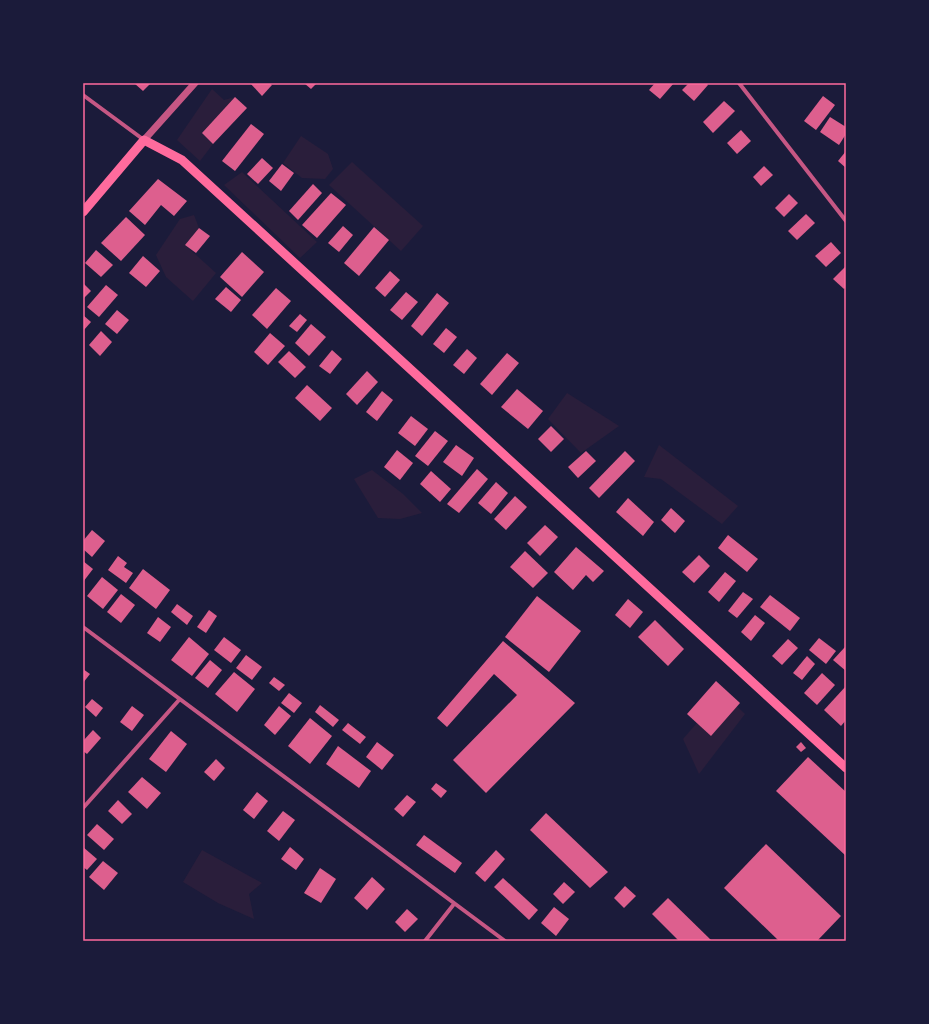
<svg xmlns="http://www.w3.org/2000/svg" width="929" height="1024" font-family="'DejaVu Sans',sans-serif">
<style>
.green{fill:#2a1e3b}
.building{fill:#dd5f8e}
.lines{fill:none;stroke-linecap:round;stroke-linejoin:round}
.minor{stroke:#c65784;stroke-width:4}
.tertiary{stroke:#c65784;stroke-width:7}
.primary{stroke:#ff6b9d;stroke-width:9}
.neatline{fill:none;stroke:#ff6b9d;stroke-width:1.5}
</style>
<rect width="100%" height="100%" fill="#1b1b3a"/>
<g class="green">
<polygon points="212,89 224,100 235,97 202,133 213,144 200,161 177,140"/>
<polygon points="301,136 328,154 333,169 325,179 302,178 283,163"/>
<polygon points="352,162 423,226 401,251 329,185"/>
<polygon points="242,172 317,242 300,258 224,185"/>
<polygon points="194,215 199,228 185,245 216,273 193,301 166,277 156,255 180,219"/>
<polygon points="567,393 619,426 581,453 548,419"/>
<polygon points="659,445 738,506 722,524 661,479 644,477"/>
<polygon points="372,470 403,494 422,513 400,519 378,518 354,479"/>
<polygon points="723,693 745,714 699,774 683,739"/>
<polygon points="202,850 262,883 249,894 254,919 218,903 183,882"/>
</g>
<g class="building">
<polygon points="134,83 151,83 143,91"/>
<polygon points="250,83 269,83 272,85 262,96"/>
<polygon points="304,83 317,83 311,89"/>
<polygon points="655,83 674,83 660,99 649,90"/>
<polygon points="689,83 706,83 708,85 694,101 682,90"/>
<polygon points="823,96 835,105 816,130 804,121"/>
<polygon points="235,97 247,108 213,144 202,133"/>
<polygon points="724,101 735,111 713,133 703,122"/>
<polygon points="830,117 846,127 846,134 839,145 820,132"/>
<polygon points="251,124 264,134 235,171 222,161"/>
<polygon points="741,130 751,141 737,154 727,143"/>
<polygon points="846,151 846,168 838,161"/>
<polygon points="262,158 273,168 258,184 247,174"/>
<polygon points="282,164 294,173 281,191 269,181"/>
<polygon points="764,166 773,175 761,186 753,177"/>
<polygon points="158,179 187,201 174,216 161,205 145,225 129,211"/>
<polygon points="313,184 322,193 298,220 289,211"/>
<polygon points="331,193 346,205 317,238 302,225"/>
<polygon points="789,194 798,203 784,217 775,208"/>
<polygon points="806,214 815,223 797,240 788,231"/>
<polygon points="126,217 145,235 121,261 101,243"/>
<polygon points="343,226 353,235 339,252 328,243"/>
<polygon points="374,227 389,240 359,276 344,263"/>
<polygon points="199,228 210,236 196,253 185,245"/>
<polygon points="831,242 841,253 826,267 815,256"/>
<polygon points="96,250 113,265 101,277 85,263"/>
<polygon points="242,252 264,272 242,297 220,277"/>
<polygon points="143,256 160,271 146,287 129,273"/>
<polygon points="846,266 846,287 844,289 833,279"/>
<polygon points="390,271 400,280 385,297 375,288"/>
<polygon points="83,283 91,291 83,299"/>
<polygon points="106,285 118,295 99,317 87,307"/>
<polygon points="226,287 241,300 231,312 215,299"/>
<polygon points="276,288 291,301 267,329 252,315"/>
<polygon points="406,292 418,302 402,320 390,310"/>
<polygon points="437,293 449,303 422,336 411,326"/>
<polygon points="117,310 129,320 117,334 105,324"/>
<polygon points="300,314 307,320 297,332 289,326"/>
<polygon points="83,315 91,322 83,331"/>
<polygon points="311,324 326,337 309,356 295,343"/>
<polygon points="446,328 457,337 444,353 433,344"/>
<polygon points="101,331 112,342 100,356 89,345"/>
<polygon points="270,333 285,346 268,365 254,352"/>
<polygon points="467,349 477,358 464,374 453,365"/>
<polygon points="332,350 342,359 330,374 319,366"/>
<polygon points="289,351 306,367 295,378 278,362"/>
<polygon points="507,353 519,363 492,395 480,384"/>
<polygon points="367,371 378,382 357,405 346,394"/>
<polygon points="307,385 332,408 320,421 295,398"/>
<polygon points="517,389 543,411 528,429 501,407"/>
<polygon points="382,391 393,400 377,421 366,412"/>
<polygon points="411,416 428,429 415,446 398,433"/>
<polygon points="551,426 564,439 551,452 538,439"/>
<polygon points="435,431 448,441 428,466 415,456"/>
<polygon points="456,445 474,458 462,476 443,462"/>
<polygon points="397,450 413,463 400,480 384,467"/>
<polygon points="586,451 596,461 578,478 568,467"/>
<polygon points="625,451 635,461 599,498 589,488"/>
<polygon points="477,469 488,479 459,513 447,504"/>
<polygon points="431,471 451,489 440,502 420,484"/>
<polygon points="496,482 508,493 491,514 478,503"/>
<polygon points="515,496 527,507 506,530 494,519"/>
<polygon points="628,498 654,522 643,536 616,512"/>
<polygon points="671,508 685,521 675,533 661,520"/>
<polygon points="545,525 558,537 540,556 527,543"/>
<polygon points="92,530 105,541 92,557 83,549 83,541"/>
<polygon points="728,535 758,559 747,572 718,548"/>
<polygon points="576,547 604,571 593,582 586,575 573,590 554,572"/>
<polygon points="525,551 548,573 533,588 510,567"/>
<polygon points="699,555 710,566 694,583 682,572"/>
<polygon points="118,556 127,563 124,567 133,573 126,583 108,570"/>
<polygon points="83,561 93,569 83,582"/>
<polygon points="143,569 170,590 156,609 129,588"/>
<polygon points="725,572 736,581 719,602 708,592"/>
<polygon points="102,577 118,590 103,609 87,596"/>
<polygon points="743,592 753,599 737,618 728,611"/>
<polygon points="121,594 135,605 121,623 107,612"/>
<polygon points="770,595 800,618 790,631 760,607"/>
<polygon points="537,596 581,631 549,672 505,637"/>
<polygon points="628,599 643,612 630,628 615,615"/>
<polygon points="177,604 193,616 187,625 171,612"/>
<polygon points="209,610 217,616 206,633 197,627"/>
<polygon points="755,615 765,623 751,641 741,632"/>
<polygon points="158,617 171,627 160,642 147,633"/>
<polygon points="655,620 684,649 668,666 638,637"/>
<polygon points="189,637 209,654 192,676 171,660"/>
<polygon points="224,637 241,650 231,663 214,650"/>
<polygon points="819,638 836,651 826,664 809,650"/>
<polygon points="788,639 798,648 782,665 772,656"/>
<polygon points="503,641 575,703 486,793 453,760 517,695 494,674 447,727 437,718"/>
<polygon points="845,647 846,648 846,671 833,660"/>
<polygon points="246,655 262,667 252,680 236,668"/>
<polygon points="807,656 815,664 802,680 793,673"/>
<polygon points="210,660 222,670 208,688 195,678"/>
<polygon points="83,669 90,674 83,683"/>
<polygon points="234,672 255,689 237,712 215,694"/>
<polygon points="822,673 835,685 817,705 804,693"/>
<polygon points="274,677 285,685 279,691 269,683"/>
<polygon points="716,681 740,703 711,736 687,714"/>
<polygon points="846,686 846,720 841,726 824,710"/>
<polygon points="289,693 302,703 294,713 281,703"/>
<polygon points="92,699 103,708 96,717 85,707"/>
<polygon points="320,705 339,720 333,727 315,712"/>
<polygon points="132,706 144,715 132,731 120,722"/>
<polygon points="279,706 291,716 275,735 264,725"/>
<polygon points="310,718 332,736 310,764 288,746"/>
<polygon points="348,723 366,737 360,744 342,730"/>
<polygon points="93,730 101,738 87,754 83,751 83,741"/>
<polygon points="171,731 187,744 166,772 149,759"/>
<polygon points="377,742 394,755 382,770 366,757"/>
<polygon points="801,742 806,748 801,752 796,747"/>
<polygon points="338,746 371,771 359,788 326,764"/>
<polygon points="808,757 846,792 846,856 776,791"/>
<polygon points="216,759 225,768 214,781 204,772"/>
<polygon points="142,777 161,793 147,809 128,792"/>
<polygon points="436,783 447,791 441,798 431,789"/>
<polygon points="257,792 268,801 254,819 243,810"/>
<polygon points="407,795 416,802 403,817 394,809"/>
<polygon points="118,800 132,814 122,824 108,811"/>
<polygon points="283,811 295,820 279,841 267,831"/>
<polygon points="546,813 608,872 590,888 530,830"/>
<polygon points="97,824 114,839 104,850 87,835"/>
<polygon points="424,835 462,863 455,873 416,845"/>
<polygon points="766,844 841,916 817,941 779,941 724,888"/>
<polygon points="83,847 97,859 87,870 83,867"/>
<polygon points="290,847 304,859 296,870 281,859"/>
<polygon points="496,850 505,859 485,882 475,873"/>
<polygon points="103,861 118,873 104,890 89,877"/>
<polygon points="320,868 336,879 321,903 304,893"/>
<polygon points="372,877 385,889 367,910 354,898"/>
<polygon points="503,878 538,910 529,920 494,887"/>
<polygon points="564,882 575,892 563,904 553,894"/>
<polygon points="625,886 636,896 624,908 614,898"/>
<polygon points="668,898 712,941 679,941 652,914"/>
<polygon points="554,907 569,919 556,936 541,923"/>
<polygon points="407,909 418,919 405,932 395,922"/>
</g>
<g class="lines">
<g class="minor">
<polyline points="739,83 846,221"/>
<polyline points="83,95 144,140"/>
<polyline points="83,627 505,941"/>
<polyline points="83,808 179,700"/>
<polyline points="425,941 454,904"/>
</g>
<polyline class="tertiary" points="144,140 195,83"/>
<polyline class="primary" points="83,212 144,140 182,160 846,768"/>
</g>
<rect width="929" height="1024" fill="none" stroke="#1b1b3a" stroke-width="168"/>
<rect x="84" y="84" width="761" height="856" class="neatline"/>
</svg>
